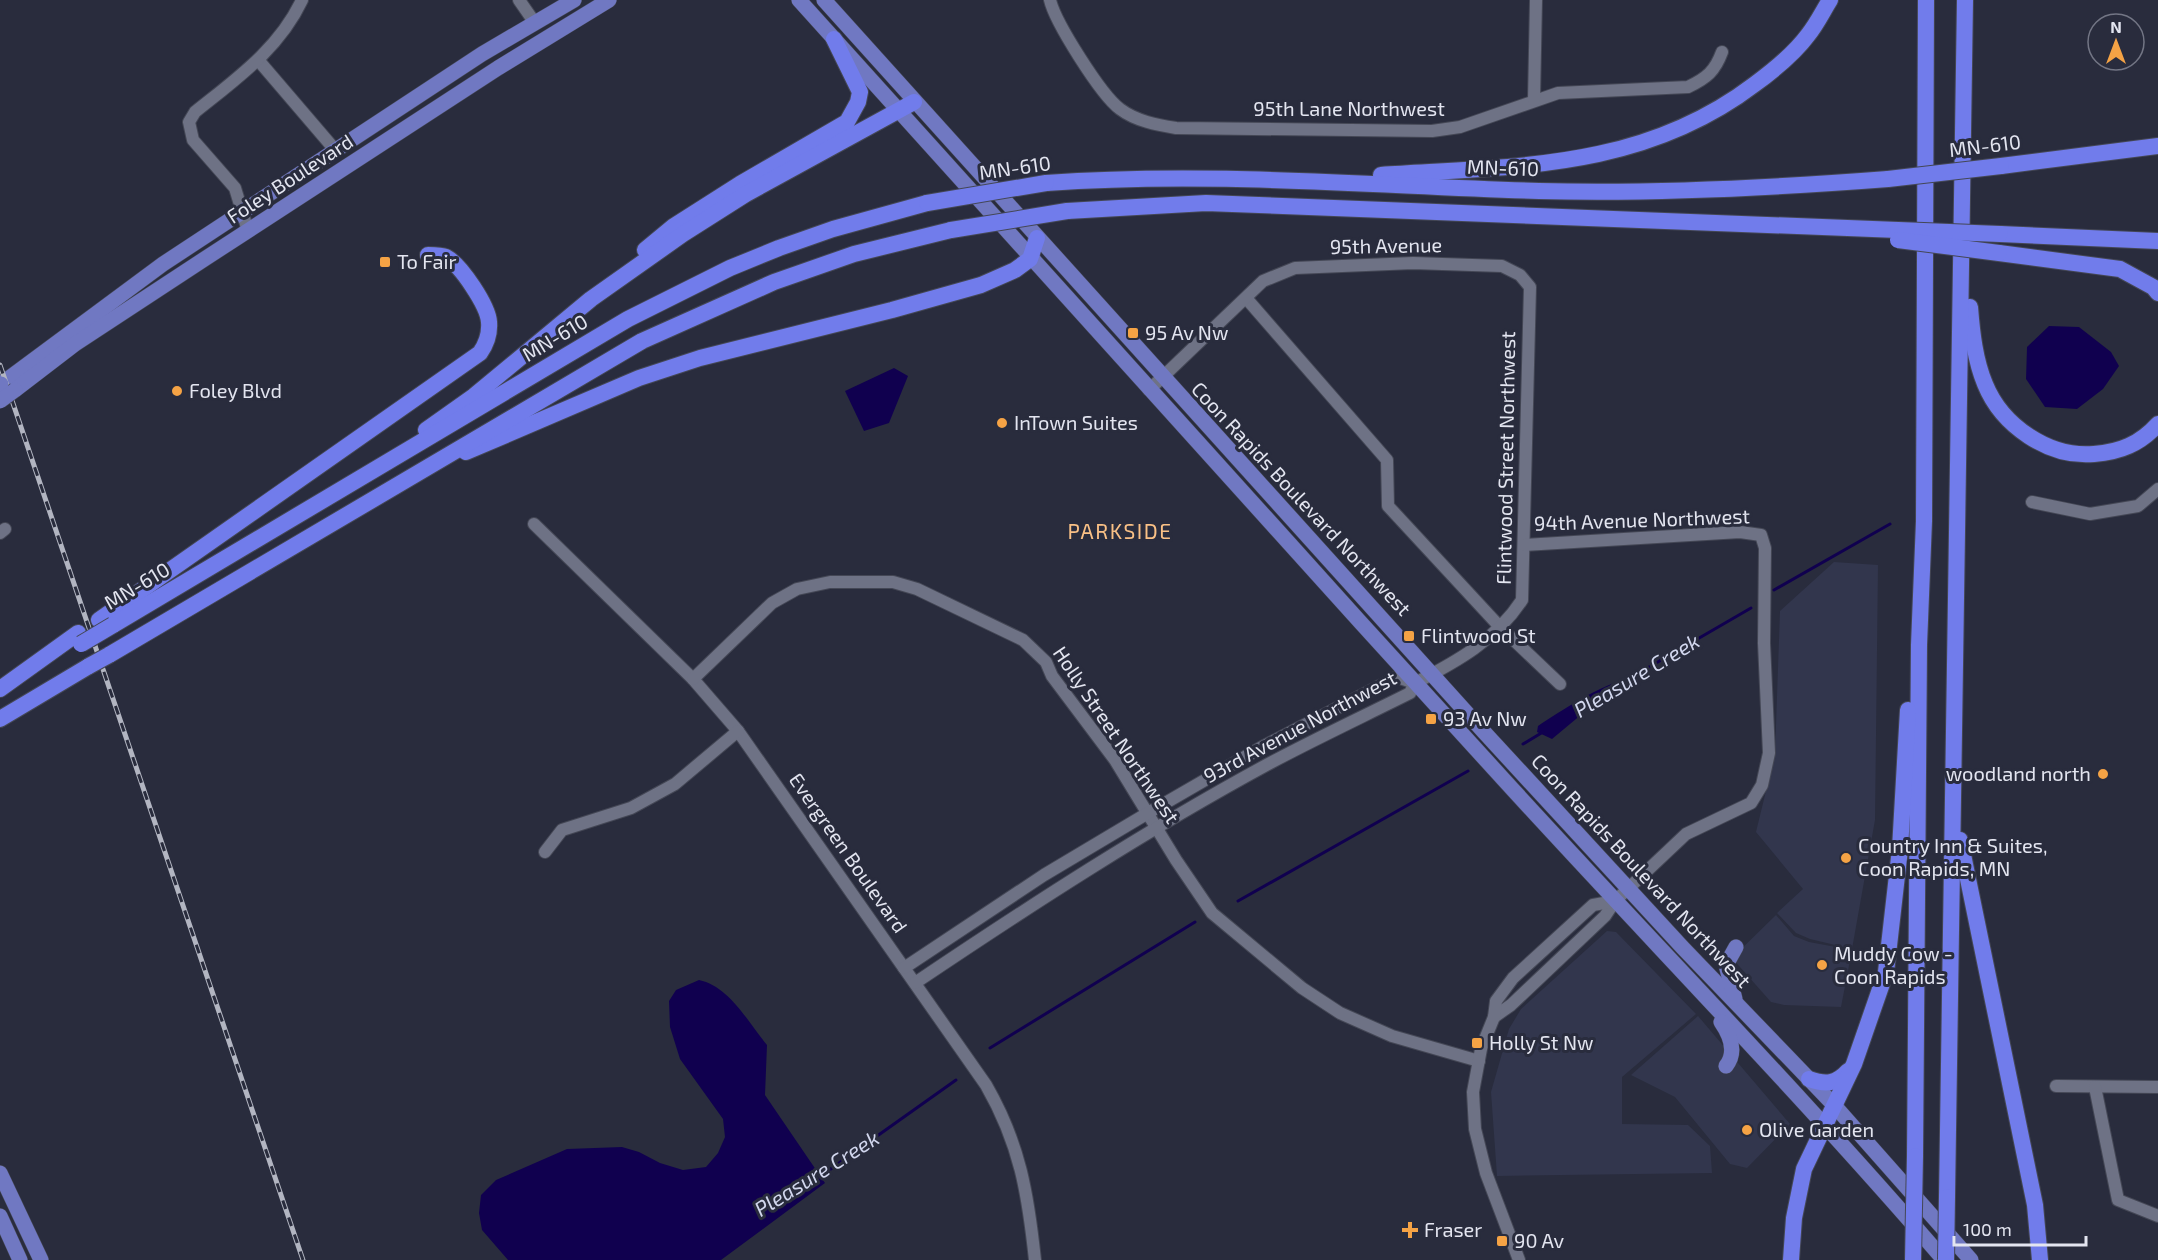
<svg xmlns="http://www.w3.org/2000/svg" width="2158" height="1260" font-family="'Exo 2',sans-serif">
<style>
.built{fill:#32364d}
.water{fill:#10004f}
.lines{fill:none;stroke-linecap:round;stroke-linejoin:round}
.stream{stroke:#10004f;stroke-width:3}
.minor-casing{stroke:#444755;stroke-width:14}
.major-casing{stroke:#444755;stroke-width:16}
.highway-casing{stroke:#444755;stroke-width:18}
.minor{stroke:#6e7285;stroke-width:12}
.major{stroke:#7078c2;stroke-width:15}
.highway{stroke:#717ceb;stroke-width:16}
.rail-casing{stroke:#b2b5c1;stroke-width:5}
.rail{stroke:#292c3d;stroke-width:3;stroke-dasharray:9;stroke-linecap:butt}
.major-bridge-casing{stroke:#444755;stroke-width:16;stroke-linecap:butt}
.highway-bridge-casing{stroke:#444755;stroke-width:18;stroke-linecap:butt}
.major-bridge{stroke:#7078c2;stroke-width:15}
.highway-bridge{stroke:#717ceb;stroke-width:16}
.poi-dot{fill:#f5a345;stroke:#292c3d;stroke-width:2}
.labels{text-anchor:middle;stroke-width:6;stroke-linejoin:round;paint-order:stroke}
.street-label{font-size:20px;fill:#e3e5f0;stroke:#292c3d}
.poi-label{font-size:20px;fill:#e3e5f0;stroke:#292c3d;text-anchor:start}
.neighbourhood-label{font-size:21px;letter-spacing:1.5px;fill:#fac186;stroke:#292c3d}
.water-label{font-size:21px;font-style:italic;fill:#d2d7ee;stroke:#292c3d}
</style>
<rect width="100%" height="100%" fill="#292c3d"/>
<g class="built">
<polygon points="1834,562 1878,565 1875,820 1852,949 1810,939 1796,933 1777,913 1803,889 1756,832 1775,754 1780,611"/>
<polygon points="1776,915 1794,936 1809,942 1852,950 1841,1007 1784,1005 1771,1002 1732,958"/>
<polygon points="1607,931 1616,932 1696,1014 1622,1077 1622,1124 1688,1125 1710,1146 1712,1173 1497,1176 1491,1092 1509,1029 1521,1009"/>
<polygon points="1698,1016 1790,1124 1747,1168 1730,1164 1675,1097 1631,1075"/>
</g>
<g class="water">
<polygon points="2049,326 2079,327 2111,352 2119,366 2103,389 2077,409 2045,407 2026,379 2027,347"/>
<polygon points="894,368 908,376 889,423 864,431 845,391"/>
<path d="M1627,680L1628,682L1594,704L1552,739L1537,732L1538,726C1558,713 1604,682 1627,680Z"/>
<path d="M699,980C729,986 748,1022 767,1045L765,1095L825,1183L721,1260H508L482,1230L479,1213L481,1195L496,1180L567,1149L622,1147L639,1152L660,1163L683,1170L706,1167L718,1153L725,1137L723,1119L680,1059L670,1027L669,1001L676,990Z"/>
</g>
<g class="lines">
<g class="stream">
<polyline points="1774,590 1890,524"/>
<polyline points="1625,681 1751,608"/>
<polyline points="1523,744 1543,732"/>
<polyline points="1238,901 1468,771"/>
<polyline points="990,1048 1195,922"/>
<polyline points="818,1178 956,1080"/>
</g>
<g class="minor-casing">
<g id="minor">
<polyline points="519,0 535,23"/>
<path d="M1050,0C1055,22 1101,95 1120,109C1136,121 1157,125 1176,128L1432,131L1460,127L1558,93L1688,87C1707,78 1715,71 1722,52"/>
<polyline points="259,61 336,151"/>
<polyline points="1534,100 1536,0"/>
<path d="M248,231L235,188L193,140L189,122L195,112C236,79 279,49 302,0"/>
<polyline points="1246,298 1387,460 1388,506 1500,627 1560,684"/>
<path d="M1149,390L1263,281L1295,268L1413,263L1502,266L1520,275L1530,287L1522,600C1496,640 1456,662 1415,683"/>
<polyline points="2032,502 2090,514 2138,506 2158,489"/>
<path d="M534,524L693,679L738,731L986,1085C1020,1144 1028,1194 1035,1260"/>
<polyline points="0,533 5,529"/>
<polyline points="693,679 772,603 797,589 830,582 893,582 917,589 1023,640 1046,662 1052,676 1115,760 1176,860 1212,913 1302,988 1340,1013 1392,1036 1479,1061"/>
<polyline points="545,852 562,830 631,808 675,784 738,731"/>
<polyline points="904,968 1044,875 1148,813 1262,747 1397,677 1415,683"/>
<path d="M915,983C1031,905 1148,829 1272,762C1317,738 1364,716 1410,693L1415,683"/>
<polyline points="1494,1017 1511,1005 1605,916 1615,901 1686,834 1751,803 1762,785 1769,753 1764,643 1765,548 1761,535 1740,532 1524,545"/>
<polyline points="2056,1086 2158,1087"/>
<polyline points="2095,1087 2118,1200 2158,1216"/>
<polyline points="1519,1260 1486,1173 1475,1129 1473,1092 1481,1049 1494,1017 1496,1001 1513,978 1593,905 1615,901"/>
</g>
</g>
<g class="major-casing">
<g id="major">
<path d="M799,0C1034,260 1268,522 1505,781C1651,941 1803,1096 1944,1260"/>
<polyline points="824,0 1484,732 1683,948 1833,1104 1971,1260"/>
<polyline points="1,384 163,264 482,54 574,0"/>
<polyline points="15,390 75,344 206,258 498,68 609,0"/>
<polyline points="1735,999 1726,965 1736,947"/>
<path d="M1721,1022C1730,1035 1737,1052 1726,1066"/>
<polyline points="0,1173 41,1260"/>
<polyline points="0,1216 20,1260"/>
</g>
</g>
<g class="highway-casing">
<g id="highway">
<polyline points="2001,166 2158,146"/>
<path d="M1381,175C1515,166 1642,170 1755,84C1774,70 1794,54 1808,35C1817,24 1823,11 1830,0"/>
<path d="M1046,183C1211,171 1375,186 1539,191C1656,194 1772,188 1888,179"/>
<polyline points="1067,211 1206,203 1898,230"/>
<polyline points="2000,234 2158,241"/>
<polyline points="645,250 674,226 740,184 847,122 858,102 860,92 834,39"/>
<polyline points="1999,253 2120,269 2153,287 2158,293"/>
<path d="M1970,307C1972,333 1975,360 1985,384C2002,426 2049,458 2094,454C2120,452 2140,444 2158,424"/>
<polyline points="426,430 474,396 591,299 683,234 746,194 914,102"/>
<polyline points="466,452 639,378 700,358 892,310 981,285 1015,270 1030,259 1037,238"/>
<path d="M99,620L480,353C487,343 490,334 489,322C488,306 461,265 446,257C441,255 434,255 428,255"/>
<polyline points="113,625 628,319 730,268 779,248 833,229 927,203"/>
<polyline points="109,655 642,341 774,282 854,254 951,230"/>
<polyline points="0,689 78,633"/>
<polyline points="0,719 89,666"/>
<polyline points="1960,840 2035,1205 2040,1260"/>
<path d="M1809,1079C1826,1085 1836,1084 1848,1071"/>
<polyline points="1915,1156 1919,645 1924,521 1926,0"/>
<polyline points="1947,1197 1965,0"/>
<polyline points="1791,1260 1794,1218 1804,1169 1854,1064 1886,972 1900,849 1908,710"/>
</g>
</g>
<use href="#minor" class="minor"/>
<use href="#major" class="major"/>
<use href="#highway" class="highway"/>
<g class="rail-casing">
<polyline id="rail" points="0,365 303,1260"/>
</g>
<use href="#rail" class="rail"/>
<g class="major-bridge-casing">
<g id="major-bridge">
<polyline points="0,385 1,384"/>
<polyline points="0,401 15,390"/>
</g>
</g>
<g class="highway-bridge-casing">
<g id="highway-bridge">
<polyline points="1888,179 2001,166"/>
<polyline points="927,203 1046,183"/>
<polyline points="951,230 1067,211"/>
<polyline points="1898,230 2000,234"/>
<polyline points="1898,240 1999,253"/>
<polyline points="81,644 113,625"/>
<polyline points="89,666 109,655"/>
<polyline points="1913,1260 1915,1156"/>
<polyline points="1946,1260 1947,1197"/>
</g>
</g>
<use href="#major-bridge" class="major-bridge"/>
<use href="#highway-bridge" class="highway-bridge"/>
</g>
<g class="poi-dot">
<rect x="379" y="256" width="12" height="12" rx="3"/>
<rect x="1127" y="327" width="12" height="12" rx="3"/>
<circle cx="177" cy="391" r="6"/>
<circle cx="1002" cy="423" r="6"/>
<rect x="1403" y="630" width="12" height="12" rx="3"/>
<rect x="1425" y="713" width="12" height="12" rx="3"/>
<circle cx="2103" cy="774" r="6"/>
<circle cx="1846" cy="858" r="6"/>
<circle cx="1822" cy="965" r="6"/>
<rect x="1471" y="1037" width="12" height="12" rx="3"/>
<circle cx="1747" cy="1130" r="6"/>
<path d="M1407 1221h6v6h6v6h-6v6h-6v-6h-6v-6h6z"/>
<rect x="1496" y="1235" width="12" height="12" rx="3"/>
</g>
<g class="labels">
<g class="street-label">
<text x="1349" y="116">95th Lane Northwest</text>
<text transform="translate(1985 146) rotate(-7)" y="7">MN-610</text>
<text transform="translate(1015 168) rotate(-8)" y="7">MN-610</text>
<text transform="translate(1503 168) rotate(2)" y="7">MN-610</text>
<text transform="translate(290 179) rotate(-33)" y="7">Foley Boulevard</text>
<text transform="translate(1386 246) rotate(-1)" y="7">95th Avenue</text>
<text transform="translate(555 338) rotate(-31)" y="7">MN-610</text>
<text transform="translate(1506 458) rotate(-89)" y="7">Flintwood Street Northwest</text>
<text transform="translate(1301 499) rotate(47)" y="7">Coon Rapids Boulevard Northwest</text>
<text transform="translate(1642 520) rotate(-2)" y="7">94th Avenue Northwest</text>
<text transform="translate(137 586) rotate(-31)" y="7">MN-610</text>
<text transform="translate(1300 727) rotate(-28)" y="7">93rd Avenue Northwest</text>
<text transform="translate(1116 735) rotate(56)" y="7">Holly Street Northwest</text>
<text transform="translate(848 853) rotate(55)" y="7">Evergreen Boulevard</text>
<text transform="translate(1641 871) rotate(47)" y="7">Coon Rapids Boulevard Northwest</text>
</g>
<g class="poi-label">
<text x="397" y="269">To Fair</text>
<text x="1145" y="340">95 Av Nw</text>
<text x="189" y="398">Foley Blvd</text>
<text x="1014" y="430">InTown Suites</text>
<text x="1421" y="643">Flintwood St</text>
<text x="1443" y="726">93 Av Nw</text>
<text x="2091" y="781" text-anchor="end">woodland north</text>
<text x="1858" y="853">Country Inn &amp; Suites,<tspan x="1858" dy="23">Coon Rapids, MN</tspan></text>
<text x="1834" y="961">Muddy Cow -<tspan x="1834" dy="23">Coon Rapids</tspan></text>
<text x="1489" y="1050">Holly St Nw</text>
<text x="1759" y="1137">Olive Garden</text>
<text x="1424" y="1237">Fraser</text>
<text x="1514" y="1248">90 Av</text>
</g>
<g class="neighbourhood-label">
<text x="1120" y="539">PARKSIDE</text>
</g>
<g class="water-label">
<text transform="translate(1637 676) rotate(-31)" y="7">Pleasure Creek</text>
<text transform="translate(817 1174) rotate(-32)" y="7">Pleasure Creek</text>
</g>
</g>
<g transform="translate(2116 42)"><circle r="28" fill="#292c3d" stroke="#737685" stroke-width="1.5"/>
<path d="M0-4.5L10 22L0 15L-10 22Z" fill="#f5a345"/>
<text y="-9" font-size="16" font-weight="bold" text-anchor="middle" fill="#e3e5f0">N</text>
</g>
<path d="M1954 1236v9h132v-9" fill="none" stroke="#e3e5f0" stroke-width="3"/>
<text x="1963" y="1236" font-size="18" fill="#e3e5f0" stroke="#292c3d" stroke-width="4.5" paint-order="stroke">100 m</text>
</svg>
